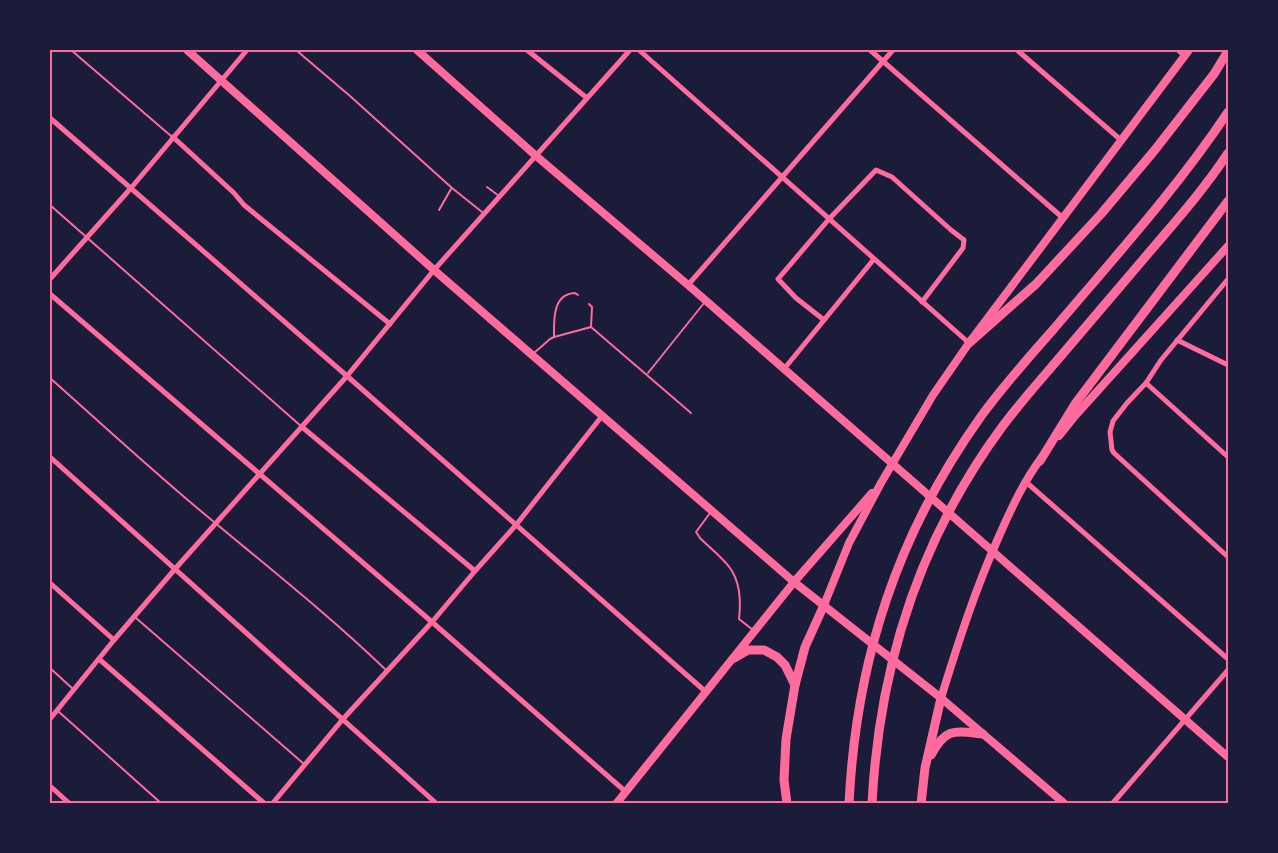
<svg xmlns="http://www.w3.org/2000/svg" width="1278" height="853" font-family="'Space Grotesk',sans-serif">
<style>
.lines{fill:none;stroke-linecap:round;stroke-linejoin:round}
.service{stroke:#ff6b9d;stroke-width:2}
.minor{stroke:#ff6b9d;stroke-width:5}
.secondary{stroke:#ff6b9d;stroke-width:8}
.motorway{stroke:#ff6b9d;stroke-width:9}
.neatline{fill:none;stroke:#ff6b9d;stroke-width:2}
</style>
<rect width="100%" height="100%" fill="#1b1b3a"/>
<g class="lines">
<g class="service">
<polyline points="71,50 171,136"/>
<polyline points="296,50 350,96 452,188 482,212"/>
<polyline points="487,187 499,196"/>
<polyline points="50,205 302,427"/>
<polyline points="439,210 451,189"/>
<polyline points="589,304 592,307 591,327"/>
<path d="M554,337C554,321 552,294 575,293L578,295"/>
<polyline points="534,353 550,339 554,337 591,327 691,413"/>
<polyline points="648,373 704,303"/>
<path d="M50,378C104,426 158,476 214,522C273,571 332,618 387,671"/>
<path d="M710,513L696,532L700,538C709,547 723,558 730,568C740,582 741,602 739,619L753,630"/>
<polyline points="136,618 304,764"/>
<polyline points="50,668 74,690"/>
<polyline points="59,712 162,804"/>
</g>
<g class="minor">
<polyline points="527,50 587,98"/>
<polyline points="639,50 969,343"/>
<polyline points="870,50 1063,218"/>
<polyline points="1017,50 1122,141"/>
<polyline points="1178,50 1185,56"/>
<polyline points="50,118 347,376 706,692"/>
<polyline points="173,137 234,193 244,205 390,324"/>
<polyline points="50,279 131,188 247,50"/>
<polyline points="1228,279 1161,360 1146,383 1127,403 1113,421 1110,432 1112,450 1114,453 1228,557"/>
<polyline points="688,285 893,50"/>
<polyline points="50,294 432,622 626,792"/>
<polyline points="824,320 796,298 778,279 829,219 876,170 892,177 951,230 964,240 963,248 922,302"/>
<polyline points="1177,340 1228,365"/>
<polyline points="784,369 874,259"/>
<polyline points="1146,383 1228,457"/>
<polyline points="302,427 475,571"/>
<polyline points="50,457 437,804"/>
<polyline points="1026,482 1228,659"/>
<polyline points="50,583 114,640"/>
<polyline points="99,659 265,804"/>
<polyline points="50,719 114,640 175,569 347,376 434,270 630,50"/>
<polyline points="50,786 70,804"/>
<polyline points="272,804 343,719 432,622 475,571 516,525 602,416"/>
<polyline points="1112,804 1228,670"/>
</g>
<g class="secondary">
<polyline points="187,50 434,270 794,582 941,698 1065,804"/>
<polyline points="417,50 535,155 688,285 1228,757"/>
<polyline points="1059,436 1075,416 1228,246"/>
<polyline points="824,605 849,543 881,483 933,395 969,343 1189,50"/>
<path d="M941,698C958,643 976,587 1000,534C1012,507 1024,481 1042,457"/>
<polyline points="616,804 794,582 872,493"/>
</g>
<g class="motorway">
<polyline points="969,343 1036,284 1101,214 1154,151 1214,74 1228,51"/>
<polyline points="1040,461 1075,404 1228,201"/>
<polyline points="734,658 748,650 764,650 777,657 785,665 795,685"/>
<path d="M931,755C946,727 955,731 983,734"/>
<polyline points="787,804 784,780 786,739 795,685 805,647 824,605"/>
<path d="M849,804C856,659 898,532 982,415C1004,385 1028,358 1052,331C1113,259 1176,190 1228,112"/>
<path d="M872,804C879,666 920,538 1002,427C1022,400 1045,375 1066,350C1097,314 1127,278 1158,242C1182,214 1207,185 1228,153"/>
<polyline points="921,804 925,768 941,698"/>
</g>
</g>
<rect width="1278" height="853" fill="none" stroke="#1b1b3a" stroke-width="102"/>
<rect x="51" y="51" width="1176" height="751" class="neatline"/>
</svg>
